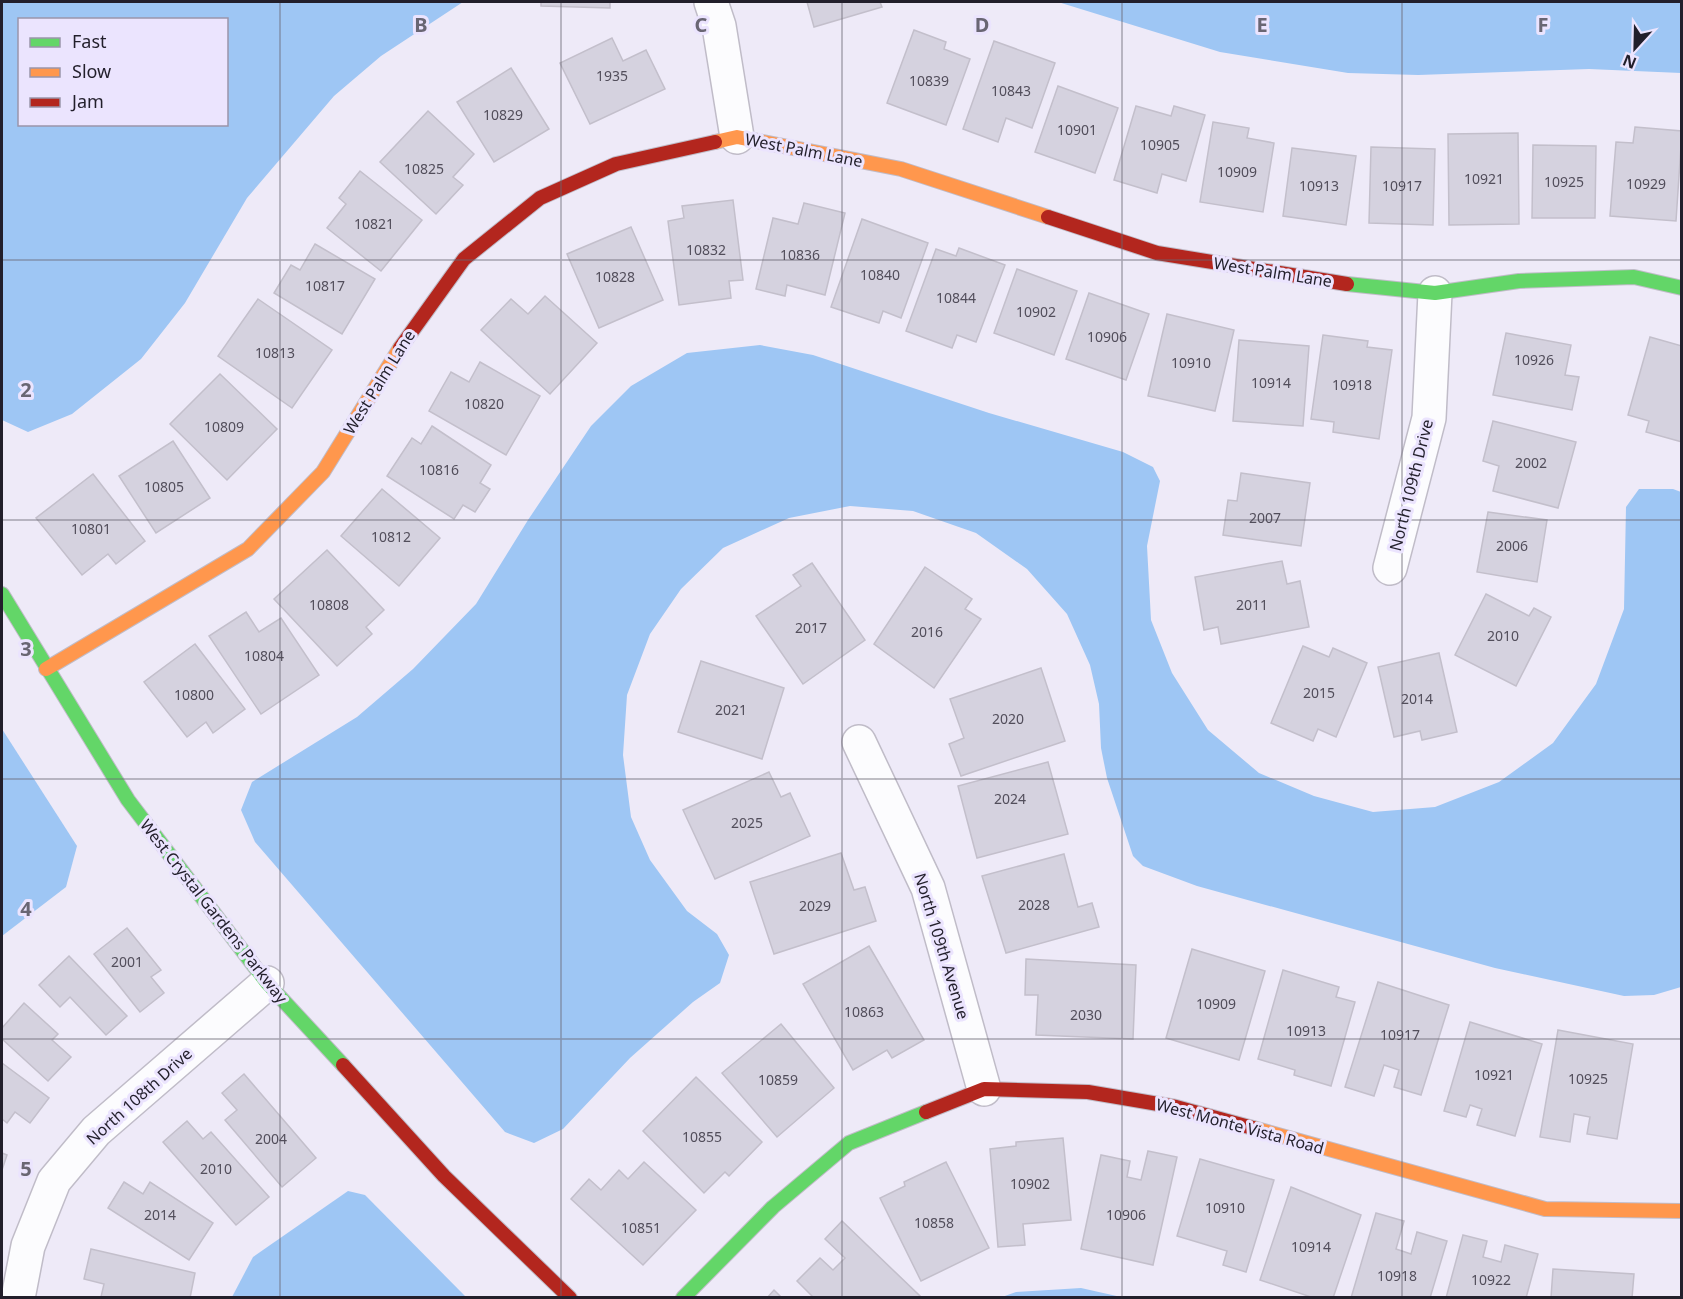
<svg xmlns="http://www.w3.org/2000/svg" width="1683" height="1299" font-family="'Noto Sans',sans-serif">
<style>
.water{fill:#9ec6f4;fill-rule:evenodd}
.building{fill:#d5d2df;stroke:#c3bfcb;stroke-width:1.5}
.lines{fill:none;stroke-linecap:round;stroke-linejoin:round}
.street-casing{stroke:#c0bcc8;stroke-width:36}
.fast-casing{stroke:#c0bcc8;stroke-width:16}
.slow-casing{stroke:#c0bcc8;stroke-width:16}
.jam-casing{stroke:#c0bcc8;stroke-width:16}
.street{stroke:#fcfcfe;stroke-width:33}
.fast{stroke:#63d668;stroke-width:14}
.slow{stroke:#ff974d;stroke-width:14}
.jam{stroke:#b3261e;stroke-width:14}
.grid{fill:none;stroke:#696673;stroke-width:1.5;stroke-opacity:0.55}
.labels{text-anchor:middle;stroke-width:6;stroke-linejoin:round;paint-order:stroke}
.number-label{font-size:14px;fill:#524e5b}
.street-label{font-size:16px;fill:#221f2b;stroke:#ebe4fe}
.grid-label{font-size:20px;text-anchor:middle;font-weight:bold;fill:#696673;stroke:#ebe4fe;stroke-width:6;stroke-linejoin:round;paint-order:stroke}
</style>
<rect width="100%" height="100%" fill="#eeeaf8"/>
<g class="water">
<path d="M2,2H463L381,56L334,96L247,198L185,303L141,359L72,414L28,432L2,420ZM20,20H226V124H20Z"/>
<polygon points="1058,2 1681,2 1681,73 1589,69 1418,75 1348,73 1220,52"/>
<polygon points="760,345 813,355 989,413 1123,452 1153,467 1160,481 1147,546 1151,620 1172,673 1208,730 1259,773 1314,796 1373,812 1435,807 1499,782 1553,743 1596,684 1624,609 1626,507 1639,489 1673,489 1681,492 1681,987 1654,995 1624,996 1495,968 1197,886 1143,866 1133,856 1107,778 1101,748 1099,704 1090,665 1067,614 1027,569 976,533 913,511 850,506 789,518 723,548 681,589 650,634 627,695 623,755 631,817 650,860 687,911 717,934 729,955 720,983 693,1002 630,1058 563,1129 534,1143 505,1132 255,842 241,810 252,782 357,717 413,669 476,604 528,520 591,426 631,386 687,353"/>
<polygon points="2,729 77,846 66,887 2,936"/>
<polygon points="348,1191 365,1195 466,1297 232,1297 253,1257"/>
<polygon points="1081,1288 1121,1297 1002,1297 1016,1292"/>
</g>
<g class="building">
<polygon points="541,2 610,2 610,8 541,6"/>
<polygon points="807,2 880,2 882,7 814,27"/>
<polygon points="914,30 946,42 944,49 970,59 946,125 887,103"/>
<polygon points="612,38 623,61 646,50 665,89 590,124 560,63"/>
<polygon points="994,41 1055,63 1032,128 1006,118 998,142 963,129"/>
<polygon points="511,68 549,129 494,162 457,102"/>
<polygon points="1058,86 1118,108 1095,173 1035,152"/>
<polygon points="1136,106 1171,116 1174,106 1205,115 1186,181 1162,174 1157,193 1114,180"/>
<polygon points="428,111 474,154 453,177 463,185 436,214 380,162"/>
<polygon points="1213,122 1249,128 1247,138 1274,143 1263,212 1200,202"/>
<polygon points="1635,127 1682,131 1676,221 1610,216 1616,142 1633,143"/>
<polygon points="1518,133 1519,224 1449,225 1448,134"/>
<polygon points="1533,145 1596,146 1595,218 1532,218"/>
<polygon points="1371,147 1435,149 1433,225 1369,223"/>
<polygon points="1292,148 1356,156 1346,225 1283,216"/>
<polygon points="360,171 422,220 381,271 327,228 346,204 339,198"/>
<polygon points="733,200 743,280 729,281 731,298 679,305 668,221 684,218 682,206"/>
<polygon points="804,203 845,213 825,295 787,285 785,296 756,289 773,218 798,224"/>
<polygon points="862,219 928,243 901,318 883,311 879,323 831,307"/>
<polygon points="631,227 663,300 599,328 567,254"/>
<polygon points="315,244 375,279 342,334 274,293 291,265 300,270"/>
<polygon points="959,248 1005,265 976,342 957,335 952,348 906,331 936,249 956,256"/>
<polygon points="1017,269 1077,291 1054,355 994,333"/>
<polygon points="1089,293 1149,314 1126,380 1066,359"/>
<polygon points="545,296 597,343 550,394 481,330 511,299 528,314"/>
<polygon points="258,299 332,350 292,408 218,356"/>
<polygon points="1167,314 1234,330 1215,411 1148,396"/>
<polygon points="1506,333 1571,345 1565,375 1579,377 1572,410 1493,395"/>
<polygon points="1323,335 1368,341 1367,347 1392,350 1379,439 1333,432 1334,422 1311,419"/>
<polygon points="1650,337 1682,346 1682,442 1646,432 1649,421 1628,415"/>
<polygon points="1239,340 1309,346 1303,426 1233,421"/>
<polygon points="480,362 540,396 506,455 429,411 451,372 469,382"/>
<polygon points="220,374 277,429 227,480 170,424"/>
<polygon points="1493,421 1576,442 1558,508 1493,491 1499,466 1483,461"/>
<polygon points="432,426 491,465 480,483 490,489 475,512 463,505 454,519 387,476 412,438 421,444"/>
<polygon points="173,441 210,498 156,533 119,476"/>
<polygon points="1241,473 1310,483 1301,546 1223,535 1228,500 1237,501"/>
<polygon points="93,474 145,541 116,564 108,554 82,575 36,518"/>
<polygon points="382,489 440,538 399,586 341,536"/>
<polygon points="1488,512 1547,520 1537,582 1477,572"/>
<polygon points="327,550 384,610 366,627 372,634 337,666 274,599"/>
<polygon points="1282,561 1287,584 1300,581 1309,627 1221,644 1218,627 1204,630 1195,577"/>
<polygon points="812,563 865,640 803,684 756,616 801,586 793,575"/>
<polygon points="925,567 972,599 965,609 981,619 934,688 874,644"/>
<polygon points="1486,594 1529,616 1534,608 1551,617 1516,686 1455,655"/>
<polygon points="246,612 259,632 281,618 319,675 261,714 209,636"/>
<polygon points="195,644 245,709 213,733 206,722 187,737 144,682"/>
<polygon points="1303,646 1329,657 1333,648 1367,663 1336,737 1318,729 1313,741 1271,723"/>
<polygon points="1439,653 1457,732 1422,740 1420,731 1394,737 1378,667"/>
<polygon points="701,661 784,688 762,759 678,732"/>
<polygon points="1041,668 1065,741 961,776 949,744 964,738 950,699"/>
<polygon points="1048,762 1068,834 977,858 958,786"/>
<polygon points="769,772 781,797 790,793 810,836 715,879 683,810"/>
<polygon points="841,853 854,890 865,887 876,921 774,954 750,882"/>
<polygon points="1064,854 1078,907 1092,903 1099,927 1006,953 982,876"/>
<polygon points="127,928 161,970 151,977 164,993 140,1012 94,954"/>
<polygon points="869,946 924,1040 892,1058 887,1050 853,1070 803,984"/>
<polygon points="1192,949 1265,971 1239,1060 1166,1038"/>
<polygon points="69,956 127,1016 106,1035 70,997 60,1007 39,985"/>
<polygon points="1026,959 1136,965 1133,1039 1036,1035 1038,995 1025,995"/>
<polygon points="1283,970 1339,987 1336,997 1355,1002 1331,1086 1294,1075 1295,1070 1258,1059"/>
<polygon points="1378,982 1449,1005 1421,1095 1394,1087 1399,1070 1384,1065 1374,1096 1345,1087"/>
<polygon points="24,1003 58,1034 52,1040 71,1057 48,1081 2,1039 2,1028"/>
<polygon points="1470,1022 1542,1044 1515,1136 1477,1125 1482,1109 1470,1105 1466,1117 1444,1111"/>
<polygon points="781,1024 834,1088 777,1137 722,1073"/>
<polygon points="1558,1030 1633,1044 1617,1139 1587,1134 1590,1117 1574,1114 1570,1142 1540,1137"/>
<polygon points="2,1063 49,1098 30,1123 15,1112 7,1123 2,1119"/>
<polygon points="244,1074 316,1158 282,1187 225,1120 237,1110 222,1093"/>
<polygon points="696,1077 762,1142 729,1176 725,1172 704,1193 643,1131"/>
<polygon points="187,1121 203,1139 211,1132 269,1197 236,1225 163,1142"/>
<polygon points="1063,1138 1071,1220 1023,1224 1025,1245 998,1247 990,1149 1016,1146 1016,1142"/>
<polygon points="1148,1151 1177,1157 1153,1265 1081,1249 1101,1155 1130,1161 1127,1177 1141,1180"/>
<polygon points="2,1153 7,1155 2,1170"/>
<polygon points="1200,1159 1274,1180 1246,1272 1223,1265 1227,1251 1177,1236"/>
<polygon points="644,1162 696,1210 643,1265 571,1199 589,1179 601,1190 619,1170 628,1179"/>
<polygon points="946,1162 989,1248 921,1281 880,1198 905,1186 904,1182"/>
<polygon points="124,1182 143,1194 150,1182 213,1223 189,1260 108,1208"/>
<polygon points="1291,1187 1361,1215 1333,1298 1314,1298 1260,1280"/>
<polygon points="1376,1213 1404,1221 1396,1249 1411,1254 1417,1232 1447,1241 1430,1298 1351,1298"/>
<polygon points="842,1221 920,1296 919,1298 814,1298 797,1281 820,1258 833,1270 845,1258 825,1239"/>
<polygon points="1463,1235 1487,1241 1483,1257 1501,1262 1505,1245 1538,1254 1526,1298 1446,1298"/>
<polygon points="91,1249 195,1273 190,1298 101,1297 104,1284 84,1279"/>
<polygon points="1553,1269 1634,1274 1632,1298 1551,1298"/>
<polygon points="774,1290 782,1298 767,1298"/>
</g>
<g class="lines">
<g class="street-casing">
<g id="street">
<polyline points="711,2 719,26 737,137"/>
<polyline points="1390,568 1429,418 1435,293"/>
<polyline points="859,742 928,888 984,1089"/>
<polyline points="18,1298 28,1246 54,1181 96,1131 267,983"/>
</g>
</g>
<g class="fast-casing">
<g id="fast">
<polyline points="1347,284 1435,293 1519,281 1634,277 1682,288"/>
<polyline points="2,594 128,800 267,983 343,1065"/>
<polyline points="683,1298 773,1207 849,1143 926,1112"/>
</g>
</g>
<g class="slow-casing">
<g id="slow">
<polyline points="715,142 737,137 901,169 1048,217"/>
<polyline points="46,669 248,549 323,472 400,348"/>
<polyline points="1253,1128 1545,1209 1682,1211"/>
</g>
</g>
<g class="jam-casing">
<g id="jam">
<polyline points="1048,217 1157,253 1347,284"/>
<polyline points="400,348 464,259 540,198 616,164 715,142"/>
<polyline points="343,1065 444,1176 570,1298"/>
<polyline points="926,1112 984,1089 1088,1092 1176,1107 1253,1128"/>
</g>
</g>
<use href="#street" class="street"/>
<use href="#fast" class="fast"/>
<use href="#slow" class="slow"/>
<use href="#jam" class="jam"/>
</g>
<path class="grid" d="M280,2V1298M561,2V1298M842,2V1298M1122,2V1298M1402,2V1298M2,260H1682M2,520H1682M2,779H1682M2,1039H1682"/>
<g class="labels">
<g class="number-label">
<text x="612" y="81">1935</text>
<text x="929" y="86">10839</text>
<text x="1011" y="96">10843</text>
<text x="503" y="120">10829</text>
<text x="1077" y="135">10901</text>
<text x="1160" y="150">10905</text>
<text x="424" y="174">10825</text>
<text x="1237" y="177">10909</text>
<text x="1484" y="184">10921</text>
<text x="1564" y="187">10925</text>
<text x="1646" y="189">10929</text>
<text x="1319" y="191">10913</text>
<text x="1402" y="191">10917</text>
<text x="374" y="229">10821</text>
<text x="706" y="255">10832</text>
<text x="800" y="260">10836</text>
<text x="880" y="280">10840</text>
<text x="615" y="282">10828</text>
<text x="325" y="291">10817</text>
<text x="956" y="303">10844</text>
<text x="1036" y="317">10902</text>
<text x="1107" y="342">10906</text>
<text x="275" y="358">10813</text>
<text x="1534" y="365">10926</text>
<text x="1191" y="368">10910</text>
<text x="1271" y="388">10914</text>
<text x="1352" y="390">10918</text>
<text x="484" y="409">10820</text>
<text x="224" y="432">10809</text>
<text x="1531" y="468">2002</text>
<text x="439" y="475">10816</text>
<text x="164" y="492">10805</text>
<text x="1265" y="523">2007</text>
<text x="91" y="534">10801</text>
<text x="391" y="542">10812</text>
<text x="1512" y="551">2006</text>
<text x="329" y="610">10808</text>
<text x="1252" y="610">2011</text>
<text x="811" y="633">2017</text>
<text x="927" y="637">2016</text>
<text x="1503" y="641">2010</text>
<text x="264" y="661">10804</text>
<text x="1319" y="698">2015</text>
<text x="194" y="700">10800</text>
<text x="1417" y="704">2014</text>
<text x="731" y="715">2021</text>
<text x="1008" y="724">2020</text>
<text x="1010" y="804">2024</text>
<text x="747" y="828">2025</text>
<text x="1034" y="910">2028</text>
<text x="815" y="911">2029</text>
<text x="127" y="967">2001</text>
<text x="1216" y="1009">10909</text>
<text x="864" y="1017">10863</text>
<text x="1086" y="1020">2030</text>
<text x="1306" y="1036">10913</text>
<text x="1400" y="1040">10917</text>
<text x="1494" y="1080">10921</text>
<text x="1588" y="1084">10925</text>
<text x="778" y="1085">10859</text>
<text x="702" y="1142">10855</text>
<text x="271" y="1144">2004</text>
<text x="216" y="1174">2010</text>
<text x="1030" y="1189">10902</text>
<text x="1225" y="1213">10910</text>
<text x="160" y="1220">2014</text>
<text x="1126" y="1220">10906</text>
<text x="934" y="1228">10858</text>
<text x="641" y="1233">10851</text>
<text x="1311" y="1252">10914</text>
<text x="1397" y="1281">10918</text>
<text x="1491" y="1285">10922</text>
</g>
<g class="street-label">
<text transform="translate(804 150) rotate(11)" y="6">West Palm Lane</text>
<text transform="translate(1273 272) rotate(9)" y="6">West Palm Lane</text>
<text transform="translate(379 382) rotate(-58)" y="6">West Palm Lane</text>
<text transform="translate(1411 485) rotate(-76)" y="6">North 109th Drive</text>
<text transform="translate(214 911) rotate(52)" y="6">West Crystal Gardens Parkway</text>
<text transform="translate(942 946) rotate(73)" y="6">North 109th Avenue</text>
<text transform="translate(139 1096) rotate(-42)" y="6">North 108th Drive</text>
<text transform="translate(1240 1126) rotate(15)" y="6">West Monte Vista Road</text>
</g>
</g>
<g class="grid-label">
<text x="421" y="32">B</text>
<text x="701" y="32">C</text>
<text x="982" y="32">D</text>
<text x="1262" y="32">E</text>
<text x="1543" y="32">F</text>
<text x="26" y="397">2</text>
<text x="26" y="656">3</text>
<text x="26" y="916">4</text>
<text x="26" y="1176">5</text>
</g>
<rect width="1683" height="1299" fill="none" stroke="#221f2b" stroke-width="6"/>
<rect x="18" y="18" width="210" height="108" fill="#ebe4fe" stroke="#9b95aa" stroke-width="1.5"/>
<rect x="30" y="38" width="30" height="9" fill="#63d668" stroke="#9b95aa" stroke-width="1.5"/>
<text x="72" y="48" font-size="18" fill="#221f2b">Fast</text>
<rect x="30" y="68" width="30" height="9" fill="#ff974d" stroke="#9b95aa" stroke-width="1.5"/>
<text x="72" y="78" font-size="18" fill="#221f2b">Slow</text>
<rect x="30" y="98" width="30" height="9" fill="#b3261e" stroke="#9b95aa" stroke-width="1.5"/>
<text x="72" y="108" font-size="18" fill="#221f2b">Jam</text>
<g transform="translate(1635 48) rotate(202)" stroke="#ebe4fe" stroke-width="4.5" paint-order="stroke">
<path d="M0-4.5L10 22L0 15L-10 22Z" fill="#221f2b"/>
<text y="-9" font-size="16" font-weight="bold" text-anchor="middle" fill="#221f2b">N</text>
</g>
</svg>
